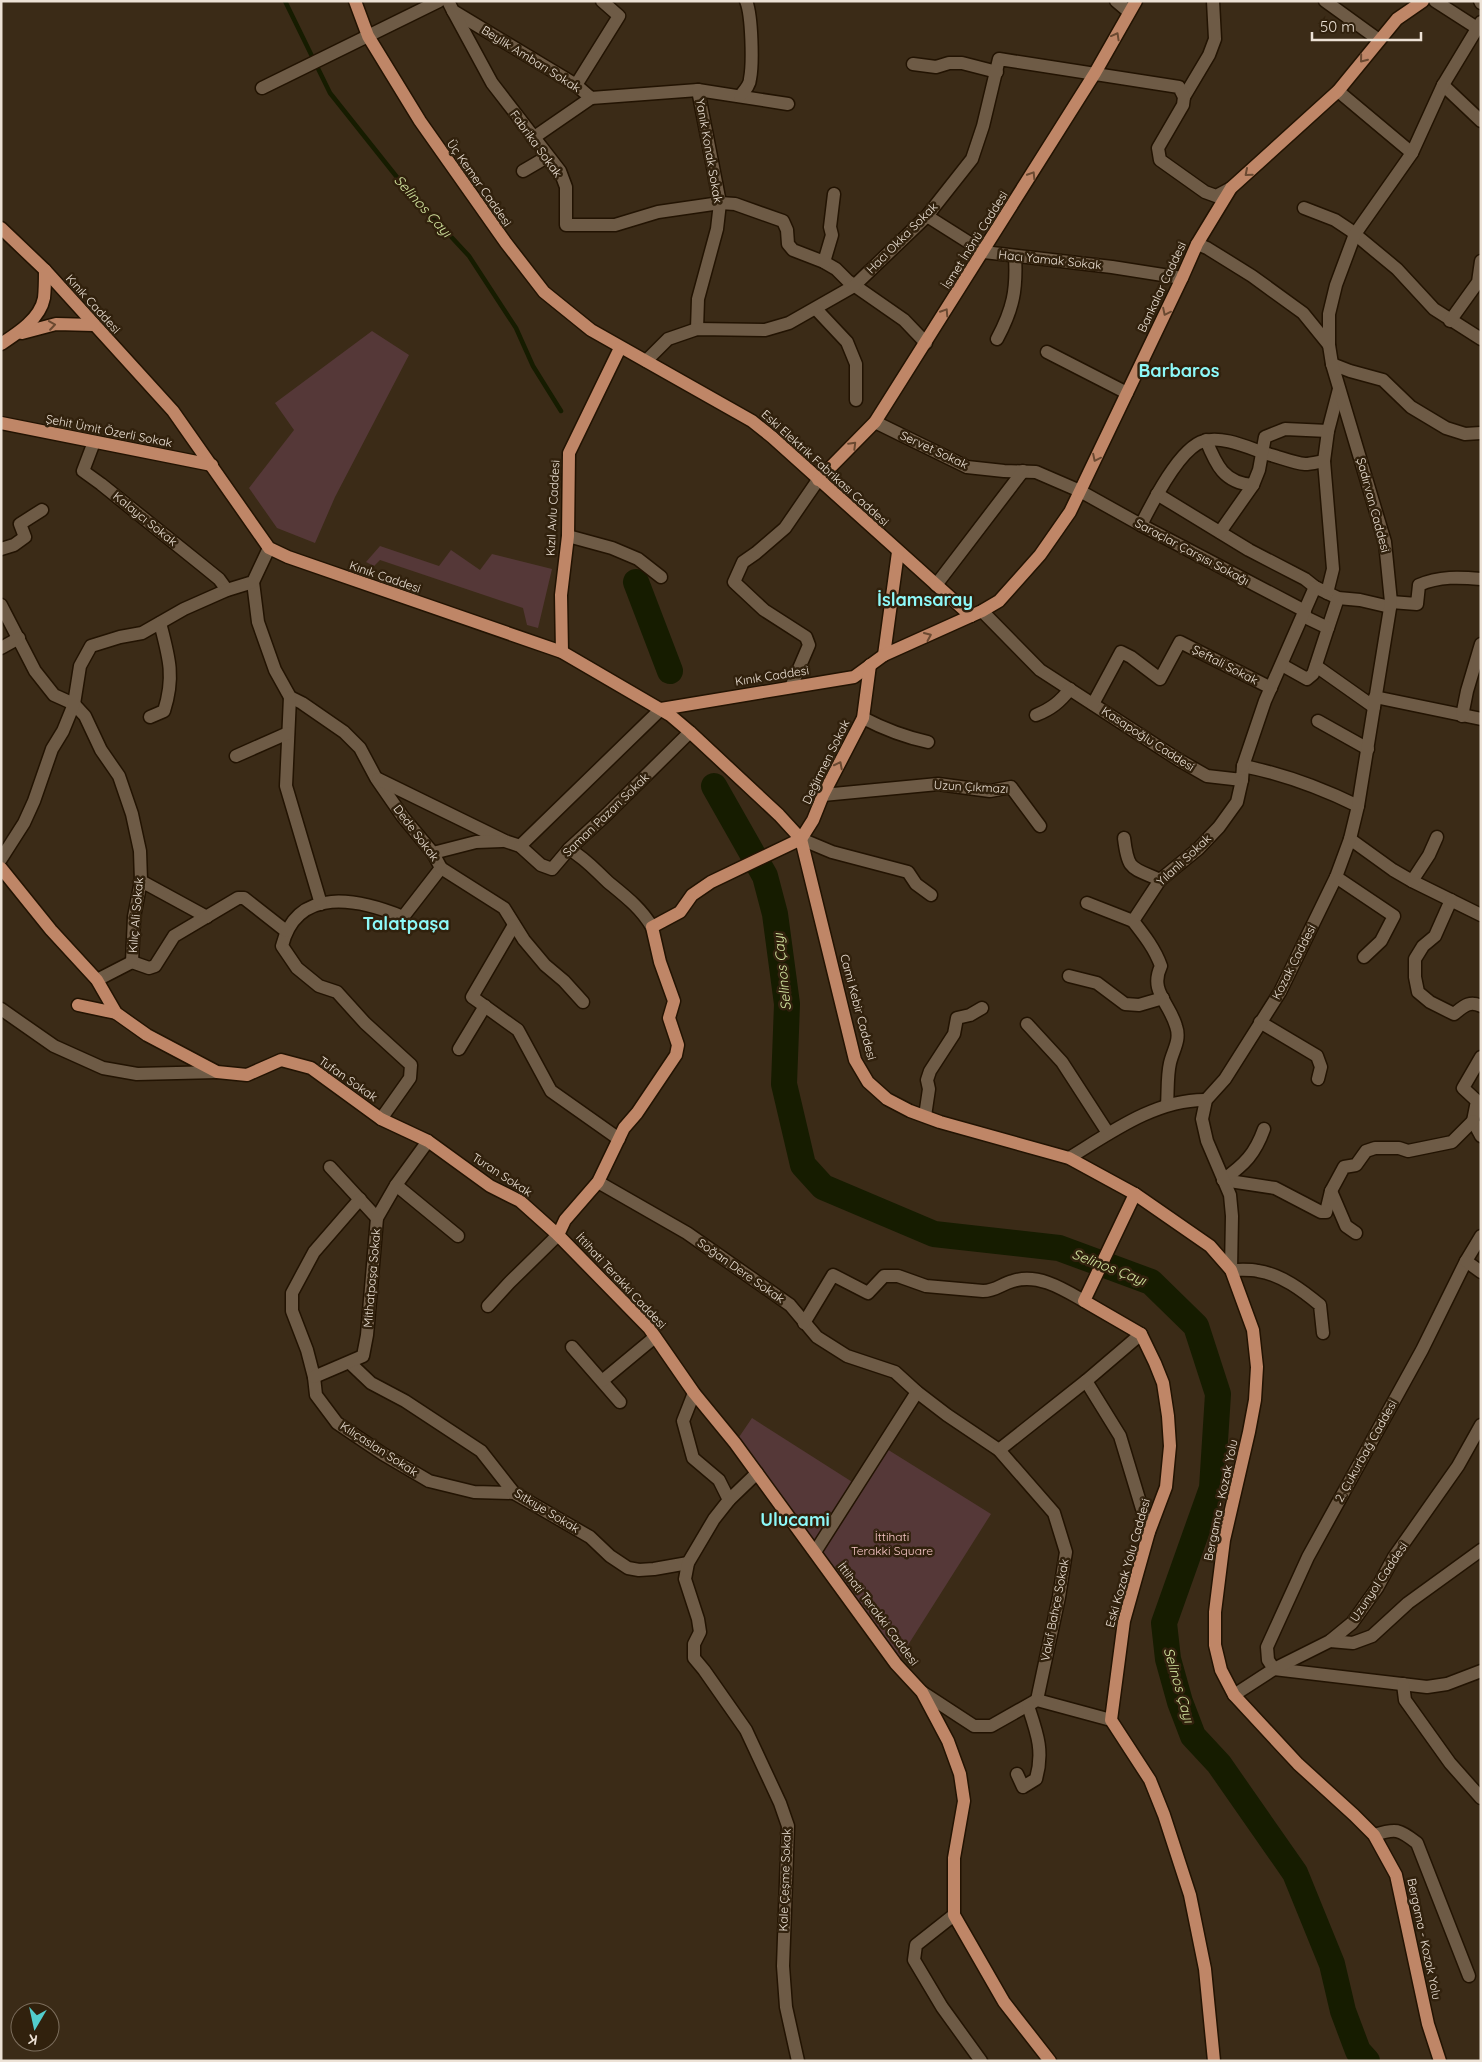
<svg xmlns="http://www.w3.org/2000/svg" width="1482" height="2062" font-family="Quicksand,sans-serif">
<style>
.green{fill:#553838}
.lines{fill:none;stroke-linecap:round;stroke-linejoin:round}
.stream{stroke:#161c00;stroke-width:4.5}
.river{stroke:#161c00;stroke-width:26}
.minor-casing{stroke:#221302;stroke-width:15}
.major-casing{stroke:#221302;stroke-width:15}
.minor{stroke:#6e5b46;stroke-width:12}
.major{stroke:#bf8667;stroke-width:12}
.oneway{stroke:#6a4931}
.labels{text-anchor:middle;stroke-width:5;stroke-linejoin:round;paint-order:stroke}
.street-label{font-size:12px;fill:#ede2d6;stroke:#31210d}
.park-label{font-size:12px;fill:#f7c6c6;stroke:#31210d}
.water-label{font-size:14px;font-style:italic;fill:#d4e6a0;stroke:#31210d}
.district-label{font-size:18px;font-weight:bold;fill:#8df9f9;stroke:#31210d}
</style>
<rect width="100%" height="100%" fill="#3b2b17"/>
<g class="green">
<polygon points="372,331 409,355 335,497 315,543 277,528 249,488 294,430 275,403"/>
<polygon points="380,546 439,566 451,550 480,570 492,554 552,569 538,628 527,625 523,608 380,560 374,566 366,562"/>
<polygon points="752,1418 857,1485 882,1446 991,1514 896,1664 735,1443"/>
</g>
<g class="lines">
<polyline class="stream" points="285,1 330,93 404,186 469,256 516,328 533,366 561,411"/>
<g class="river">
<polyline points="636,582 670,671"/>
<polyline points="714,786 765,876 775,914 787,1004 784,1084 803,1165 823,1187 934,1234 1059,1248 1151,1282 1196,1326 1218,1394 1212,1488 1164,1623 1168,1659 1180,1702 1193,1736 1219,1764 1295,1873 1332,1964 1343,2011 1358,2051 1367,2061"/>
</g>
<g class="minor-casing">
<g id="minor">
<polyline points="448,1 453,11 576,85 591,98 698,90 788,104"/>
<polyline points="1116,1 1129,12"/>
<polyline points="1325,1 1379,40"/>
<polyline points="1435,1 1477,28"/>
<polyline points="1480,1 1481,3"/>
<polyline points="453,11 492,83 560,171 566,187 566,225 615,225 658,212 720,203 735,204 783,221 787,230 788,244 793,250 824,262 836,269 848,281 904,320 926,343"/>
<polyline points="913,64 936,67 949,63 962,63 997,72"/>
<polyline points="576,85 619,16 602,1"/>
<polyline points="1443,85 1481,121"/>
<polyline points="262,88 439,1"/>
<polyline points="1338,91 1412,153"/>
<path d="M740,96C744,91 750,85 750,79C753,64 752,15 746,1"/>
<polyline points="1184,97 1209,55 1215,39 1213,1"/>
<polyline points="533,138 591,98"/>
<polyline points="523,171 547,157"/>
<polyline points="1304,208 1335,220 1350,230 1397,269 1434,309 1481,339"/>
<polyline points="927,216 984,252 1112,267 1182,278"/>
<polyline points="1197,244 1207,248 1252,276 1303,313 1329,345"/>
<polyline points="824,262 832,235 830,227 834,194"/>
<polyline points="816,309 847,342 856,364 856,400"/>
<polyline points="1450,321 1478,282 1481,261"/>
<polyline points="697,329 698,299 717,229 720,203 698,90"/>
<path d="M997,339C1013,309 1017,290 1015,256"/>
<polyline points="1047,352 1127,393"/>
<polyline points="646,361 668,339 697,329 765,330 789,323 854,286 927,216 972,159 983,126 999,59 1179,87 1184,97 1183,105 1158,148 1160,160 1205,192 1216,196 1231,188"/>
<polyline points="1332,364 1350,371 1383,380 1411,407 1446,428 1465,434 1481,433"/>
<polyline points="875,422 967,467 1004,471 1036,472 1080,491 1141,525 1305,611"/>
<path d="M1206,440C1216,465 1224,483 1253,485"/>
<polyline points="94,442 83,471 101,484 203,566 219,579 227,590"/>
<polyline points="1157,494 1249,550 1305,579 1315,587 1338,598 1360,600 1390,607"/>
<path d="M1141,525C1152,503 1180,447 1204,441C1224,435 1253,450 1271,455C1282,458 1294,463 1305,464C1311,464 1318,462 1324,461"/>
<polyline points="1220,532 1253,485 1259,470 1265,437 1285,429 1328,431"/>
<polyline points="568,536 612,548 638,559 661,577"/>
<polyline points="1,549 14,545 25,537 20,524 42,510"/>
<path d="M253,582L258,622L275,670L290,697L302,703L344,732L360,748L376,778L403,817L433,853L441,868L403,917C359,899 297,885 282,946L297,968L319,986L337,992L365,1023L411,1065L410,1078L381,1119"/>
<polyline points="936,585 1023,471"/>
<polyline points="1327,593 1333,569 1324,461 1328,431 1339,389"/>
<path d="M1391,602L1417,604L1419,585C1439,576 1460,577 1481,579"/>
<polyline points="1,605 35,671 54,695 74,704 85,716 101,750 119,776 132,814 140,851 141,881 134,917 132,962"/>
<path d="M982,611L1040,670L1179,760L1207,776L1242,780L1243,766C1284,774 1321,788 1358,806"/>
<polyline points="1328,628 1338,598"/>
<polyline points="1,648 19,638"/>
<polyline points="1282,665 1307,679 1313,674 1328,628 1303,616"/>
<polyline points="1316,666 1374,707"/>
<polyline points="791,687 809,645 806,637 764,610 734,582 743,562 756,553 785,528 818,480"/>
<polyline points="290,697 286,786 321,904"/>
<polyline points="1375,697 1481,719"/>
<polyline points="1093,704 1121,652 1131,657 1160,679 1180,642 1271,688"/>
<path d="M1036,715C1051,709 1060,702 1070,689"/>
<polyline points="1462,716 1467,691 1481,644"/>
<path d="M150,717L164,711C175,677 169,657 160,623"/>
<path d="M863,718C884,729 905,737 928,742"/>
<polyline points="1318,721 1368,749"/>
<polyline points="236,756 288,733"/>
<polyline points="1243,766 1265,701 1315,587"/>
<polyline points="378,779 505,841 520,846 541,865 552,869 569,849 607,814 690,732"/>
<polyline points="823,795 938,784 990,791 1011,787 1040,826"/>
<path d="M1124,838C1128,871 1131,867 1160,880"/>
<polyline points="801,839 832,852 908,872 916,884 931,895"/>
<polyline points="1350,839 1393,870 1412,881 1481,915"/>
<polyline points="520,846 661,709"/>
<path d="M569,849C586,859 594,869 608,882C625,896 641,908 652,927"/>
<polyline points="433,853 476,842 502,841"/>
<polyline points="1,859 24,823 34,801 52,749 63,731 74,704 80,666 91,646 120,637 142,633 184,609 227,590 253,582 269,548"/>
<polyline points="441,868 504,908 524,940 545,965 564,981 583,1002"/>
<polyline points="1336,877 1394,916 1381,941 1364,957"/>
<polyline points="141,881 207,917"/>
<polyline points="1412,881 1429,855 1437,837"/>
<path d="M1451,900L1435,936L1423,946L1415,959V977L1418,992L1430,1002L1454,1014C1463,1007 1469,1000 1481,1006"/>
<polyline points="1087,903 1133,921"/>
<polyline points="514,925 472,997 518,1030 551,1091 619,1139"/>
<polyline points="132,962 149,968 155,966 174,936 238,898 244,898 286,931"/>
<polyline points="1069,976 1097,983 1125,1004 1139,1005 1163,998"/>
<polyline points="97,980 132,962"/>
<polyline points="1,1009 54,1046 103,1068 137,1074 217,1072"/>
<polyline points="1260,1022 1317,1056 1321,1067 1318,1079"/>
<polyline points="1027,1024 1062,1062 1108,1133"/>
<polyline points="459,1049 485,1006"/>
<polyline points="1481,1057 1463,1088 1477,1101 1473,1121 1481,1136"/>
<path d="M1167,1105C1168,1091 1167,1076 1170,1063C1173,1050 1181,1040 1176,1026C1169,1002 1149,991 1161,966C1155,949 1144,935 1133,921L1160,880L1198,849L1219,827L1237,802L1242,780"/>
<polyline points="925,1116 929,1089 927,1080 930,1071 954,1034 957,1018 970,1015 982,1008"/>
<path d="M1069,1158C1110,1133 1156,1099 1206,1100"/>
<polyline points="330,1167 377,1218"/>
<polyline points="1223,1180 1275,1188 1321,1212 1326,1212 1331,1191 1344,1167 1356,1165 1366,1151 1375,1148 1399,1148 1408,1151 1452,1142 1473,1121"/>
<path d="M1223,1180C1245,1164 1255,1154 1264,1129"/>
<polyline points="598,1182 687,1233 790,1305 817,1337 847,1356 895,1372 917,1392 947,1415 999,1450 1054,1513 1066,1552 1059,1597 1037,1700"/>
<polyline points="396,1185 458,1236"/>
<polyline points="1331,1191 1346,1226 1356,1233"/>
<polyline points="360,1199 314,1252 292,1293 292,1311 307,1350 314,1377 316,1395 337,1423 383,1454 429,1481 474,1492 514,1493"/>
<polyline points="1481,1236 1466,1261 1422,1350 1308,1557 1267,1647 1268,1660 1274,1669 1427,1687 1447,1684 1481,1671"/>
<polyline points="1466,1261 1481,1272"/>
<polyline points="488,1306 509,1283 558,1235"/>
<path d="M804,1323L833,1275L868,1293L884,1276H898L926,1286L983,1291C996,1291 1001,1284 1013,1281C1038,1273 1063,1289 1084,1301"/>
<path d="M1323,1333L1320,1305C1303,1291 1281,1274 1258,1271C1249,1269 1240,1270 1231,1270L1232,1216L1230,1195L1207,1141L1202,1119L1206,1100L1225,1079L1280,992L1336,877L1350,839L1358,806L1391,602L1385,542L1332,364L1329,345V314L1336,285L1355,234L1412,153L1443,85L1481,22"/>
<polyline points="572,1347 620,1402"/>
<polyline points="350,1363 371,1383 405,1401 481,1451 514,1493 590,1537 610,1556 628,1568 639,1570 654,1569 688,1563"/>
<polyline points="314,1377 363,1356 367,1335 377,1218 396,1185 428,1141"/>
<polyline points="602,1381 655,1337"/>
<polyline points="1086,1381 1120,1436 1149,1532"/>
<polyline points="694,1393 683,1421 693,1458 719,1480 729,1500"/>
<polyline points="999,1450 1086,1381 1141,1334"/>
<polyline points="757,1473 729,1500 714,1519 688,1563 685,1579 698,1619 700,1632 694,1644 694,1658 704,1670 746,1730 780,1803 788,1826 783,1966 786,2007 798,2061"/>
<polyline points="815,1552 917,1392"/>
<polyline points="1330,1641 1353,1643 1372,1636 1408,1603 1481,1550"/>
<polyline points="1403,1684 1405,1700 1450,1763 1481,1798"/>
<polyline points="922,1692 974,1726 991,1726 1037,1700 1111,1720"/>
<polyline points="1234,1695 1274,1669 1330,1641 1352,1623 1377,1588 1394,1557 1458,1466 1481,1425"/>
<path d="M1017,1774L1023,1787L1036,1779C1044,1751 1037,1733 1028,1706"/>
<path d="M1374,1835C1396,1828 1399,1829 1417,1843L1469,1976"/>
<polyline points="954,1915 916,1945 914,1960 942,2007 981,2061"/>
</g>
</g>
<g class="major-casing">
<g id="major">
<polyline points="355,1 368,36 420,121 506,243 544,292 591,330 752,421 772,437 971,616"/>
<polyline points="1,228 45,270 173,411 269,548 288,557 562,652 670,715 690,732 779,815 801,839 855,1060 868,1082 887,1099 910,1111 940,1122 1069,1158 1135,1194 1210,1246 1231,1270 1253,1330 1257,1367 1255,1400 1249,1432 1224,1540 1215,1612 1215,1645 1221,1670 1234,1695 1298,1764 1354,1815 1374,1835 1396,1875 1428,2024 1440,2061"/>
<polyline points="22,333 56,324 94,325"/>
<path d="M1,344C18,333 40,319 44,298C45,289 45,279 45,270"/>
<polyline points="1,423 212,465"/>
<polyline points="818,480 875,422 1095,73 1136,1"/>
<polyline points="562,652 561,595 568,536 569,453 620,348"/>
<polyline points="884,655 898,552"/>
<polyline points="661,709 854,677 884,655 982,611 999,601 1040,555 1070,512 1182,278 1197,244 1231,188 1338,91 1397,19 1423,1"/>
<polyline points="1,868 51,930 97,980 116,1013 147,1035 217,1072 247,1075 281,1060 311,1068 381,1119 428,1141 490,1186 520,1201 558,1235 649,1328 694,1393 735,1443 896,1664 922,1692 948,1741 960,1774 964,1801 954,1858 954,1915 1004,2002 1050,2061"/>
<polyline points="78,1005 116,1013"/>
<polyline points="1135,1194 1084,1301 1141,1334 1155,1363 1163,1383 1168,1416 1170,1446 1166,1487 1149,1532 1124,1621 1111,1720 1150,1780 1164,1815 1190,1895 1205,1969 1214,2061"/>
<polyline points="558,1235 565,1220 598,1182 624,1128 637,1113 676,1055 678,1045 669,1018 674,1001 660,962 652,927 680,912 692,895 711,882 801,839 813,820 823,795 863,718 870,665"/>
</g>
</g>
<use href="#minor" class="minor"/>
<use href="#major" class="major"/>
</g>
<defs><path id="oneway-chevron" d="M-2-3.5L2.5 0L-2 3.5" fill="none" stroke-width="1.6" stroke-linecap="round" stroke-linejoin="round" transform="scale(1.25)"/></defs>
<g class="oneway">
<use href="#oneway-chevron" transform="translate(1116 36) rotate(-61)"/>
<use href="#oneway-chevron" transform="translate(1363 59) rotate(129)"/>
<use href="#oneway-chevron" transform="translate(1248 173) rotate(139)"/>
<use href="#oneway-chevron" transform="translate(1032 175) rotate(-58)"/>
<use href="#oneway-chevron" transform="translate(945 312) rotate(-57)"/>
<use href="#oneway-chevron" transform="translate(1166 312) rotate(116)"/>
<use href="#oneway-chevron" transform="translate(52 325) rotate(-8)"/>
<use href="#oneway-chevron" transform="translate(853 445) rotate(-45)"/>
<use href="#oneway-chevron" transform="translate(1096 458) rotate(116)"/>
<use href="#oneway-chevron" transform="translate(928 636) rotate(-24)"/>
<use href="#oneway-chevron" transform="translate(839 765) rotate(-63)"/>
</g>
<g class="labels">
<g class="street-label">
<text transform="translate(531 59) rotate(32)" y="4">Beylik Ambarı Sokak</text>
<text transform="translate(536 144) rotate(54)" y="4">Fabrika Sokak</text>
<text transform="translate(709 151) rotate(80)" y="4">Yanık Konak Sokak</text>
<text transform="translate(479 183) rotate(55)" y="4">Üç Kemer Caddesi</text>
<text transform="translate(902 238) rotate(-45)" y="4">Hacı Okka Sokak</text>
<text transform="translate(975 240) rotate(-58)" y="4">İsmet İnönü Caddesi</text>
<text transform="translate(1050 260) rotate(6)" y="4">Hacı Yamak Sokak</text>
<text transform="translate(1162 287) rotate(-65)" y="4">Bankalar Caddesi</text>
<text transform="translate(93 304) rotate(48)" y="4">Kınık Caddesi</text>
<text transform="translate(109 431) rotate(11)" y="4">Şehit Ümit Özerli Sokak</text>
<text transform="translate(934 450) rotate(25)" y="4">Servet Sokak</text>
<text transform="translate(825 468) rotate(42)" y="4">Eski Elektrik Fabrikası Caddesi</text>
<text transform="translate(1373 505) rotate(75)" y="4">Şadırvan Caddesi</text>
<text transform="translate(553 508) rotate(-87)" y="4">Kızıl Avlu Caddesi</text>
<text transform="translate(145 519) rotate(39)" y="4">Kalaycı Sokak</text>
<text transform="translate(1192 552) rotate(28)" y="4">Saraçlar Çarşısı Sokağı</text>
<text transform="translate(385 577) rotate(19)" y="4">Kınık Caddesi</text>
<text transform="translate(1225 665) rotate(27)" y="4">Şeftali Sokak</text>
<text transform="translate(772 676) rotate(-9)" y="4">Kınık Caddesi</text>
<text transform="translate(1148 739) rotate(33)" y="4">Kasapoğlu Caddesi</text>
<text transform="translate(826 762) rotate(-64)" y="4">Değirmen Sokak</text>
<text transform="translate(971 787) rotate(3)" y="4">Uzun Çıkmazı</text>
<text transform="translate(606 815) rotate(-44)" y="4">Saman Pazarı Sokak</text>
<text transform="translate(416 833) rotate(53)" y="4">Dede Sokak</text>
<text transform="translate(1184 860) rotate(-43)" y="4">Yılanlı Sokak</text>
<text transform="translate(136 915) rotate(-85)" y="4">Kılıç Ali Sokak</text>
<text transform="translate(1294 962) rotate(-63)" y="4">Kozak Caddesi</text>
<text transform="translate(858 1007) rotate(75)" y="4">Cami Kebir Caddesi</text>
<text transform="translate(348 1079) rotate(35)" y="4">Tufan Sokak</text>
<text transform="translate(502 1175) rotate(33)" y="4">Turan Sokak</text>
<text transform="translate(741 1271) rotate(35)" y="4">Soğan Dere Sokak</text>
<text transform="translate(372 1278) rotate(-85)" y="4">Mithatpaşa Sokak</text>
<text transform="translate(621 1281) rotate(47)" y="4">İttihati Terakki Caddesi</text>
<text transform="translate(379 1449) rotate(33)" y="4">Kılıçaslan Sokak</text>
<text transform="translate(1366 1451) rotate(-61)" y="4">2. Çukurbağ Caddesi</text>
<text transform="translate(1221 1500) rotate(-78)" y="4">Bergama - Kozak Yolu</text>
<text transform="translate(547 1511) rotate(31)" y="4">Sıtkıye Sokak</text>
<text transform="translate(1128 1563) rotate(-74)" y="4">Eski Kozak Yolu Caddesi</text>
<text transform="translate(1379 1582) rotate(-56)" y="4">Uzunyol Caddesi</text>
<text transform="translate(1055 1610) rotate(-79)" y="4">Vakıf Bahçe Sokak</text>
<text transform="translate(878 1614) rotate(53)" y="4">İttihati Terakki Caddesi</text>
<text transform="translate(785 1880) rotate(-88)" y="4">Kale Çeşme Sokak</text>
<text transform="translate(1424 1939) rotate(78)" y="4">Bergama - Kozak Yolu</text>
</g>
<g class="park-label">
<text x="892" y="1541">İttihati<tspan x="892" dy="14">Terakki Square</tspan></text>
</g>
<g class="water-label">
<text transform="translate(423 206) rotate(48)" y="5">Selinos Çayı</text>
<text transform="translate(782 972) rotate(-96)" y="5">Selinos Çayı</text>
<text transform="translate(1109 1267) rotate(21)" y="5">Selinos Çayı</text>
<text transform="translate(1179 1685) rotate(74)" y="5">Selinos Çayı</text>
</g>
<g class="district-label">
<text x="1179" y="377">Barbaros</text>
<text x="925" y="606">İslamsaray</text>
<text x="406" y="930">Talatpaşa</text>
<text x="795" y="1526">Ulucami</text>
</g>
</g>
<rect width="1482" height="2062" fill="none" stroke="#ede2d6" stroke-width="5"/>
<g transform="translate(35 2027) rotate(189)"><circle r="24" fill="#31210d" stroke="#7c6e5d"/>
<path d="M0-4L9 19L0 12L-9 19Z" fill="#52cdcd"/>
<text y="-8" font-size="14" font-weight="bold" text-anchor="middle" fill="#ede2d6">K</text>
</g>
<path d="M1312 32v8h109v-8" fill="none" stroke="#ede2d6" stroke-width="2.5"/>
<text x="1320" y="32" font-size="15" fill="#ede2d6" stroke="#31210d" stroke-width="4" paint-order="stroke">50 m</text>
</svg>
